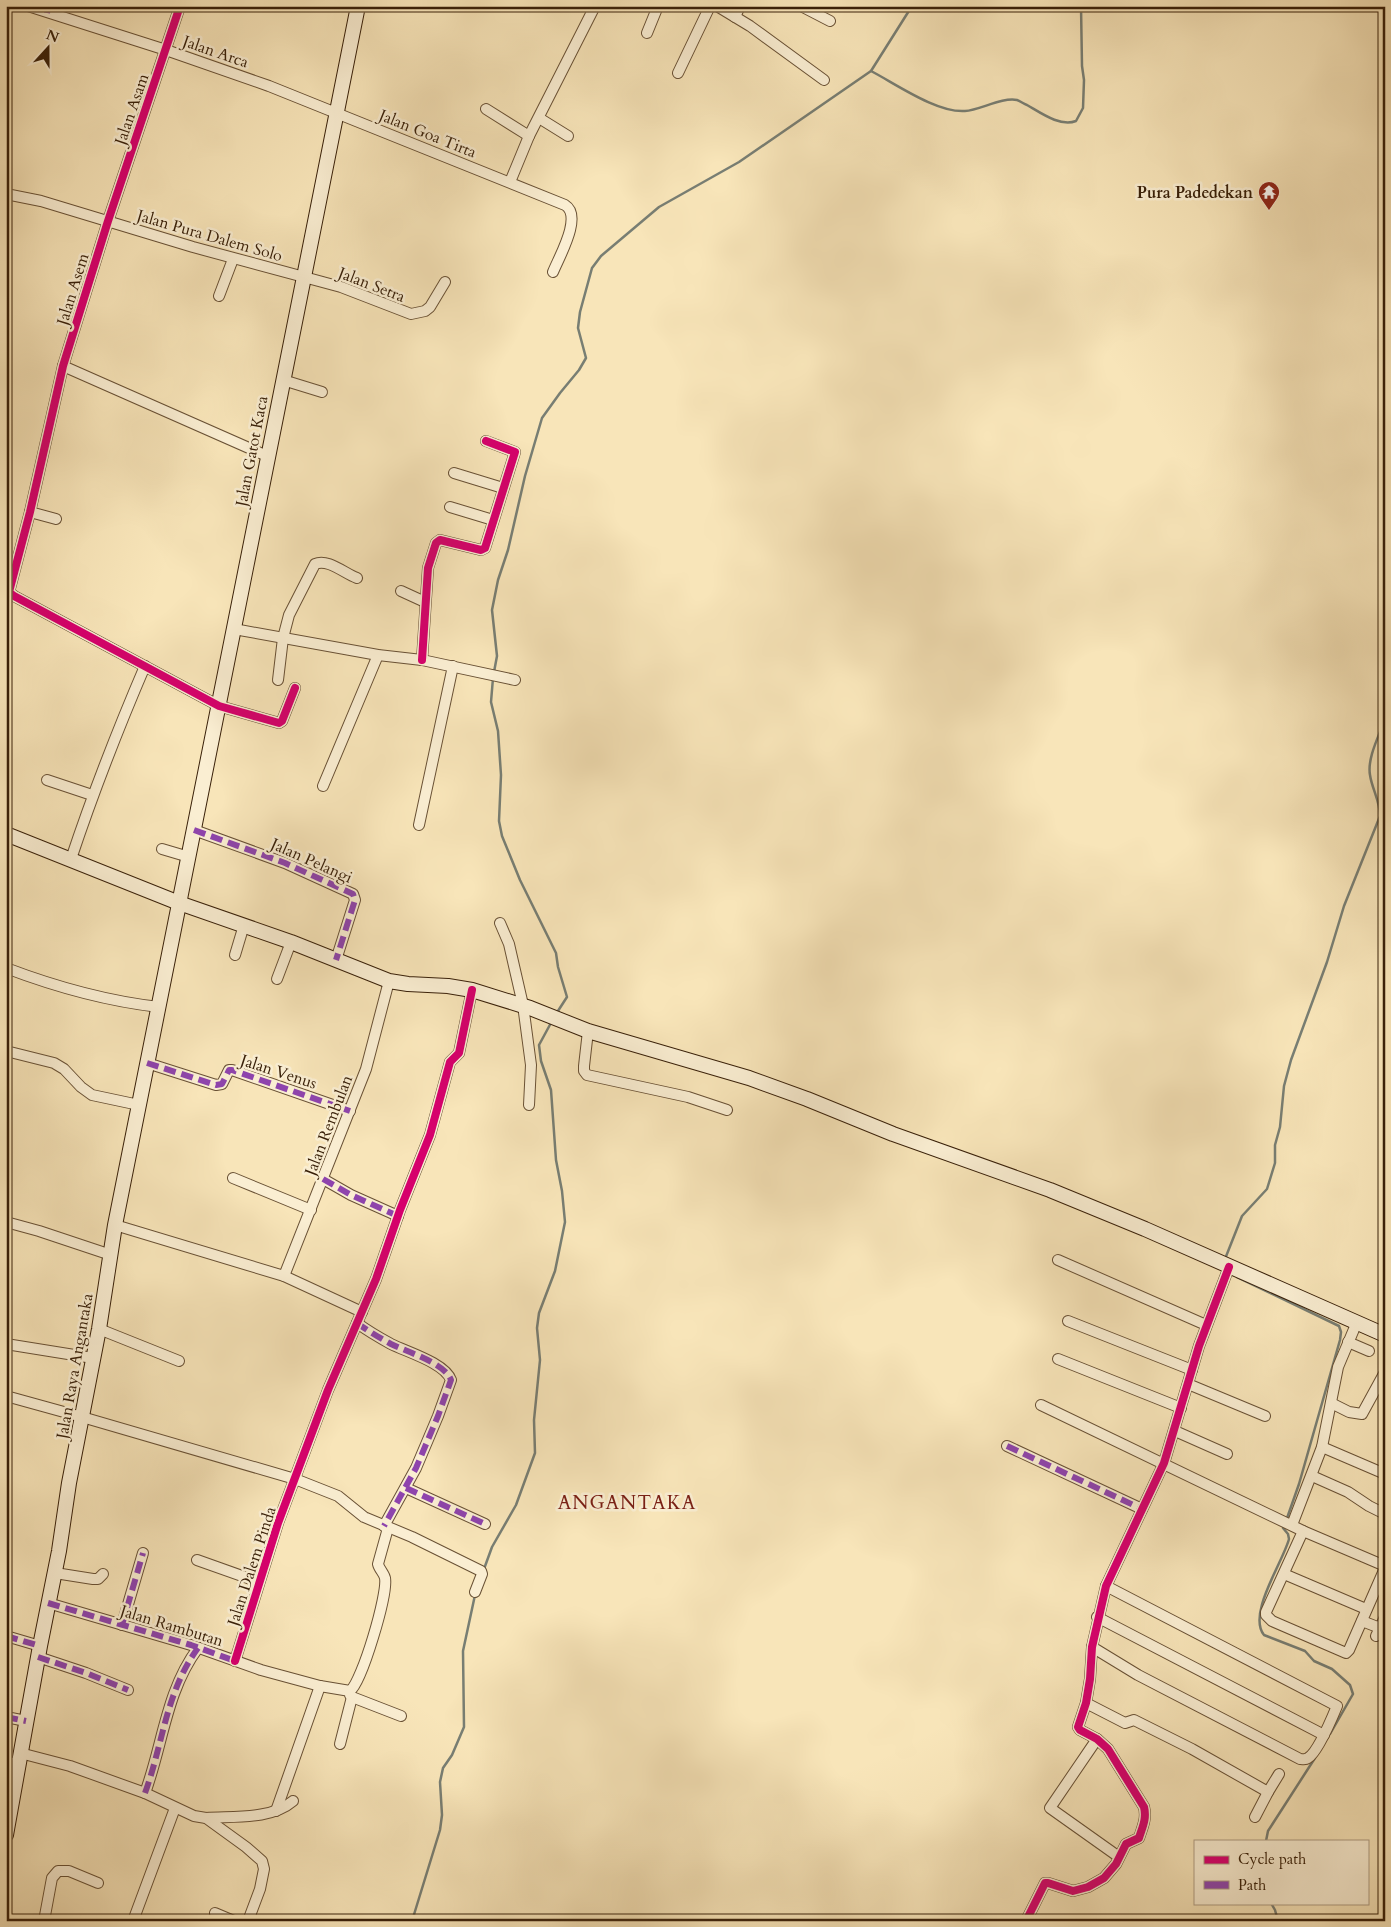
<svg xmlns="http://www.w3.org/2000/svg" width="1391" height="1927" font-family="Cardo,serif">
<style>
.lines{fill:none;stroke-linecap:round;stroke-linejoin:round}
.stream{stroke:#787e73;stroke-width:2.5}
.street-casing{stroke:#695135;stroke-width:12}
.secondary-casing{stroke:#392009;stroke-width:16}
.street{stroke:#faeed2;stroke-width:10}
.secondary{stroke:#faeed2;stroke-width:14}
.quiet{stroke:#8e44ad;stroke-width:6;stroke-dasharray:12 6;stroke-linecap:butt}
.cycleway-casing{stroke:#faeed2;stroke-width:11}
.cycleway{stroke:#d6006c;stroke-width:8}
.labels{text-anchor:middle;stroke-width:5;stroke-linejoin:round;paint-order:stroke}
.street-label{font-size:16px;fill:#392009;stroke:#faeed2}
.poi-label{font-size:16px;font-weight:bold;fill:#392009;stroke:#faeed2;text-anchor:end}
.quarter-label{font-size:19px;letter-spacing:1px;fill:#7a1f14;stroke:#faeed2}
</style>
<rect width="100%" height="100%" fill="#f8e5b9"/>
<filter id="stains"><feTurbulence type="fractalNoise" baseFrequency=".004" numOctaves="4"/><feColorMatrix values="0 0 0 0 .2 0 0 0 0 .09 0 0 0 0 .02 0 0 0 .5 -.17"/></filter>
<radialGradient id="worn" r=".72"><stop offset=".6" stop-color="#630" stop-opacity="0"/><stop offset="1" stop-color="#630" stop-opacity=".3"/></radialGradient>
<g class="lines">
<g class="stream">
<path d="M871,71C896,84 937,113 965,111C980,110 1002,97 1017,100C1020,101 1024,104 1027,105C1041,113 1060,127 1076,121L1083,108L1084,80L1082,66L1081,6"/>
<polyline points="494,672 497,656 492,610 498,580 508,550 525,476 542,418 560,393 579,370 586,358 578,328 580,312 592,268 601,256 659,207 739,162 871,71 912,6"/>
<polyline points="493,678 491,702 498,731 501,775 499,821 502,836 520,880 556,953 558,967 567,997 556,1014"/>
<path d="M1225,1259L1242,1216L1267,1189L1275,1163V1145L1280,1127L1284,1086L1291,1060L1327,962L1344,906L1380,816C1380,801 1372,789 1370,775C1367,758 1379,736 1385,719"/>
<polyline points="1237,1277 1339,1326 1341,1332 1340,1340 1299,1484 1286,1521"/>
<path d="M1284,1526L1283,1528L1288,1534L1289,1539C1283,1562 1247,1614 1264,1635L1305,1651L1314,1661L1332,1669L1350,1685L1353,1694L1330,1734"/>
<polyline points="484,1569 492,1547 516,1505 535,1453 534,1420 540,1360 537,1328 539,1313 555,1271 565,1222 562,1191 556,1160 551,1090 541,1061 539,1045 552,1021"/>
<polyline points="1266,1841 1268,1831 1315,1758"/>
<polyline points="1271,1903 1275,1910 1278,1921"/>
<polyline points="412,1921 440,1830 442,1815 440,1782 443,1768 452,1755 464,1727 463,1651 475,1595"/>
</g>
<g class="street-casing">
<g id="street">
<path d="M28,6L166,50L269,86L565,205C583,216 559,257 553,272"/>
<polyline points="180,6 108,221 63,366 30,512 9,592 14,596 219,706 279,723 282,721 295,688"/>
<polyline points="717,6 750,26 824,80"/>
<polyline points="801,6 830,21"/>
<polyline points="735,17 740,6"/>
<polyline points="647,33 658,6"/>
<polyline points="678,73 710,6"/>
<polyline points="486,109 529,136"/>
<polyline points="539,118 568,136"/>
<polyline points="510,182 529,136 595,6"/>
<polyline points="6,194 41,201 193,247 341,287 411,314 425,311 430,307 445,282"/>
<polyline points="219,296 233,259"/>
<polyline points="63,366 267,456"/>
<polyline points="283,380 322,392"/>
<polyline points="454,473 503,488"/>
<polyline points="450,507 493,520"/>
<polyline points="30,512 56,519"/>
<polyline points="401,591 425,602"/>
<polyline points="234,629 378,655 422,660 515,680"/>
<polyline points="422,660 428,568 436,543 440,540 481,550 485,548 515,452 486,441"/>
<path d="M278,680L283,638L289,615L315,564C328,558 345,574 357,578"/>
<polyline points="47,780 92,795"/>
<polyline points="323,786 378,655"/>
<polyline points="419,825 453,666"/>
<polyline points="194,830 285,863 353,894 355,900 336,960"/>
<polyline points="162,849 189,857"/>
<path d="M71,859C93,793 118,729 145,666"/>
<polyline points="500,923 509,944 523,1005 531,1065 529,1105"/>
<polyline points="235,955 244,925"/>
<path d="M6,968C56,987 106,1001 159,1007"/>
<polyline points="277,979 291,942"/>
<polyline points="588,1031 584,1066 584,1071 587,1075 688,1097 727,1110"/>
<polyline points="6,1051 54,1063 64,1069 81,1087 92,1095 139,1105"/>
<polyline points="147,1063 216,1085 222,1084 229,1070 232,1070 350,1111"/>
<polyline points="233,1178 311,1210"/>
<polyline points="323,1179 351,1195 398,1216"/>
<polyline points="6,1222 39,1231 111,1255"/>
<polyline points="115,1225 284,1276 362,1312"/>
<polyline points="1058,1260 1206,1325"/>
<polyline points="284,1276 366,1069 389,981"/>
<polyline points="1068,1321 1192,1370"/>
<path d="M357,1323C368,1331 380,1338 391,1344C407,1352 445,1363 451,1380L438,1416L416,1468L384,1526"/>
<polyline points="99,1329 179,1361"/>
<polyline points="1348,1342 1369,1351"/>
<polyline points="6,1344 93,1358"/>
<polyline points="1058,1359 1181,1408"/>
<polyline points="1188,1384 1265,1416"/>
<polyline points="6,1396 82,1417 295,1479 338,1496 364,1517 412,1537 481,1571 482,1574 475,1592"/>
<polyline points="1331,1403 1349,1412 1362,1414 1385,1372"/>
<polyline points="1041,1405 1303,1531 1385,1566"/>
<polyline points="1175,1431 1227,1454"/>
<polyline points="1007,1446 1142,1509"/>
<polyline points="1322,1447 1385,1474"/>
<polyline points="1312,1476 1348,1492 1369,1506 1385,1514"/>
<polyline points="406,1488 485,1524"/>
<polyline points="1292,1525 1322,1447 1338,1367 1357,1322"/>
<polyline points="1303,1531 1266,1612 1266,1615 1272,1621 1346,1653 1349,1650 1385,1568"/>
<polyline points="197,1560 259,1582"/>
<polyline points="55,1573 93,1579 98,1579 103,1574"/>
<polyline points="1284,1574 1366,1609"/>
<path d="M48,1603L191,1645L261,1670L320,1686L350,1691C362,1682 388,1594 385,1578C384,1573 379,1569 378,1564L388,1528"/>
<polyline points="1097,1617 1324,1735"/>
<polyline points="1362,1621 1380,1628 1376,1636"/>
<polyline points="122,1625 143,1553"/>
<polyline points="1380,1628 1385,1617"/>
<polyline points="6,1636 40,1646"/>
<path d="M1092,1647L1138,1675L1300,1759C1304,1759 1305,1760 1308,1758C1318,1752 1332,1718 1337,1706L1106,1586"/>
<polyline points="38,1657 86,1673 128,1690"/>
<polyline points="235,1661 278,1523 328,1390 376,1279 400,1210 430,1135 450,1062 459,1053 472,990"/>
<polyline points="350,1691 350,1695 352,1697 401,1716"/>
<polyline points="1086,1703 1125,1723 1134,1720 1192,1749 1268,1792 1279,1774"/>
<polyline points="6,1717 26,1721"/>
<polyline points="1097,1739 1050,1808 1119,1857"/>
<polyline points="340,1744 352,1697"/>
<polyline points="20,1753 70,1766 145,1793 194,1816 206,1818 246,1847 262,1861 264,1869 260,1889 248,1921"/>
<polyline points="6,1762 19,1764"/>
<path d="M145,1793C163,1744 166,1691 198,1648"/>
<polyline points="276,1811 320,1686"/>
<polyline points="1255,1817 1268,1792"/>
<path d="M206,1818C233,1816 271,1820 293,1801"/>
<polyline points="215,1913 234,1921"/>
<polyline points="44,1921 52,1878 58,1871 69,1871 98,1883"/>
<polyline points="133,1921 175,1808"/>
<path d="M1026,1921L1045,1883H1048L1073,1891L1088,1887L1104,1878L1116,1864L1126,1844L1139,1838C1142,1828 1147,1819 1144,1807L1108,1749L1097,1739L1080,1730L1078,1727L1086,1703L1090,1679L1092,1647L1106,1586L1164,1463L1199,1346L1229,1267"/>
</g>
</g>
<g class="secondary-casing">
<g id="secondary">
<polyline points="6,834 179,903 291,942 389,981 408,984 448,986 472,990 530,1008 588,1031 749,1078 807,1099 893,1134 1050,1190 1145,1229 1385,1335"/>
<polyline points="6,1835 40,1646 59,1551 69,1483 99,1329 115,1225 358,6"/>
</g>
</g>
<use href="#street" class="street"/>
<use href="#secondary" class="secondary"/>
<g class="quiet">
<polyline points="47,13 48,6"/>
<polyline points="194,830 285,863 353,894 355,900 336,960"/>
<polyline points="147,1063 216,1085 222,1084 229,1070 232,1070 350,1111"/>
<polyline points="323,1179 351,1195 398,1216"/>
<path d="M357,1323C368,1331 380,1338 391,1344C407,1352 445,1363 451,1380L438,1416L416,1468L384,1526"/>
<polyline points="1007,1446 1142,1509"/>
<polyline points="406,1488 485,1524"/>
<polyline points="48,1603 191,1645 235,1661"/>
<polyline points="122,1625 143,1553"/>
<polyline points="6,1636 40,1646"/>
<polyline points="38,1657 86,1673 128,1690"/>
<polyline points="6,1717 26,1721"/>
<path d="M145,1793C163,1744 166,1691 198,1648"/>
</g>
<g class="cycleway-casing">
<g id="cycleway">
<polyline points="180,6 108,221 63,366 30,512 9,592 14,596 219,706 279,723 282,721 295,688"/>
<polyline points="422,660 428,568 436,543 440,540 481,550 485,548 515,452 486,441"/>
<polyline points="235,1661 278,1523 328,1390 376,1279 400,1210 430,1135 450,1062 459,1053 472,990"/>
<path d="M1026,1921L1045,1883H1048L1073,1891L1088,1887L1104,1878L1116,1864L1126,1844L1139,1838C1142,1828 1147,1819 1144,1807L1108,1749L1097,1739L1080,1730L1078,1727L1086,1703L1090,1679L1092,1647L1106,1586L1164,1463L1199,1346L1229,1267"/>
</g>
</g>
<use href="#cycleway" class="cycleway"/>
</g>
<defs>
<g id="temple-pin" transform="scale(1.125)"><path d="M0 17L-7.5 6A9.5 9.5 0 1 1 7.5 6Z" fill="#8f2418" stroke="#faeed2"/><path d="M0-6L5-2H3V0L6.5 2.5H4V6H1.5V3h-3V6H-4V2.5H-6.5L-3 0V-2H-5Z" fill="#fff"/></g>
</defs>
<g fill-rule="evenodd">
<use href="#temple-pin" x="1269" y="192"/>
</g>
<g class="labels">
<g class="street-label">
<text transform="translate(216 51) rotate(19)" y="6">Jalan Arca</text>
<text transform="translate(131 109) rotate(-71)" y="6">Jalan Asam</text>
<text transform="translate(428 133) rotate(22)" y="6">Jalan Goa Tirta</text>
<text transform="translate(210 235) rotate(16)" y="6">Jalan Pura Dalem Solo</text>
<text transform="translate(372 284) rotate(21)" y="6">Jalan Setra</text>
<text transform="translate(72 289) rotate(-73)" y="6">Jalan Asem</text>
<text transform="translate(251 451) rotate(-79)" y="6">Jalan Gatot Kaca</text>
<text transform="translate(312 860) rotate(24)" y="6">Jalan Pelangi</text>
<text transform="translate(279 1071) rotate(18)" y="6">Jalan Venus</text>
<text transform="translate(328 1125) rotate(-69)" y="6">Jalan Rembulan</text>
<text transform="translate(74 1366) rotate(-80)" y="6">Jalan Raya Angantaka</text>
<text transform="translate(251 1566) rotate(-72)" y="6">Jalan Dalem Pinda</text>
<text transform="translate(172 1625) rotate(17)" y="6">Jalan Rambutan</text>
</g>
<g class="poi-label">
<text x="1253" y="198">Pura Padedekan</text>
</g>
<g class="quarter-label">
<text x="627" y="1509">ANGANTAKA</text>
</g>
</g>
<rect width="1391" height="1927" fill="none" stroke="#f8e5b9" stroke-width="25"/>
<rect x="8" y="8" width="1376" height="1912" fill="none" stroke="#392009" stroke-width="2.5"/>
<rect x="12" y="12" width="1366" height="1902" fill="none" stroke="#392009"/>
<rect x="1194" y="1840" width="175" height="65" fill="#faeed2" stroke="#ad9c82"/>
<rect x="1204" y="1856" width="25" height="8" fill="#d6006c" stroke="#ad9c82"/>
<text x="1238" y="1864" font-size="15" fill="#392009">Cycle path</text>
<rect x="1204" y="1881" width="25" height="8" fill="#8e44ad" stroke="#ad9c82"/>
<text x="1238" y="1890" font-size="15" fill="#392009">Path</text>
<g transform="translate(48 48) rotate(21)" stroke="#faeed2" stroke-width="4" paint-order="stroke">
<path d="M0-4L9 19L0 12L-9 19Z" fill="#392009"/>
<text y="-8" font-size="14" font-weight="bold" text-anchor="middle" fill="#392009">N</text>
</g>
<rect width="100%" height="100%" filter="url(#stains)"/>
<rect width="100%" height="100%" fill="url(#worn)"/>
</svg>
